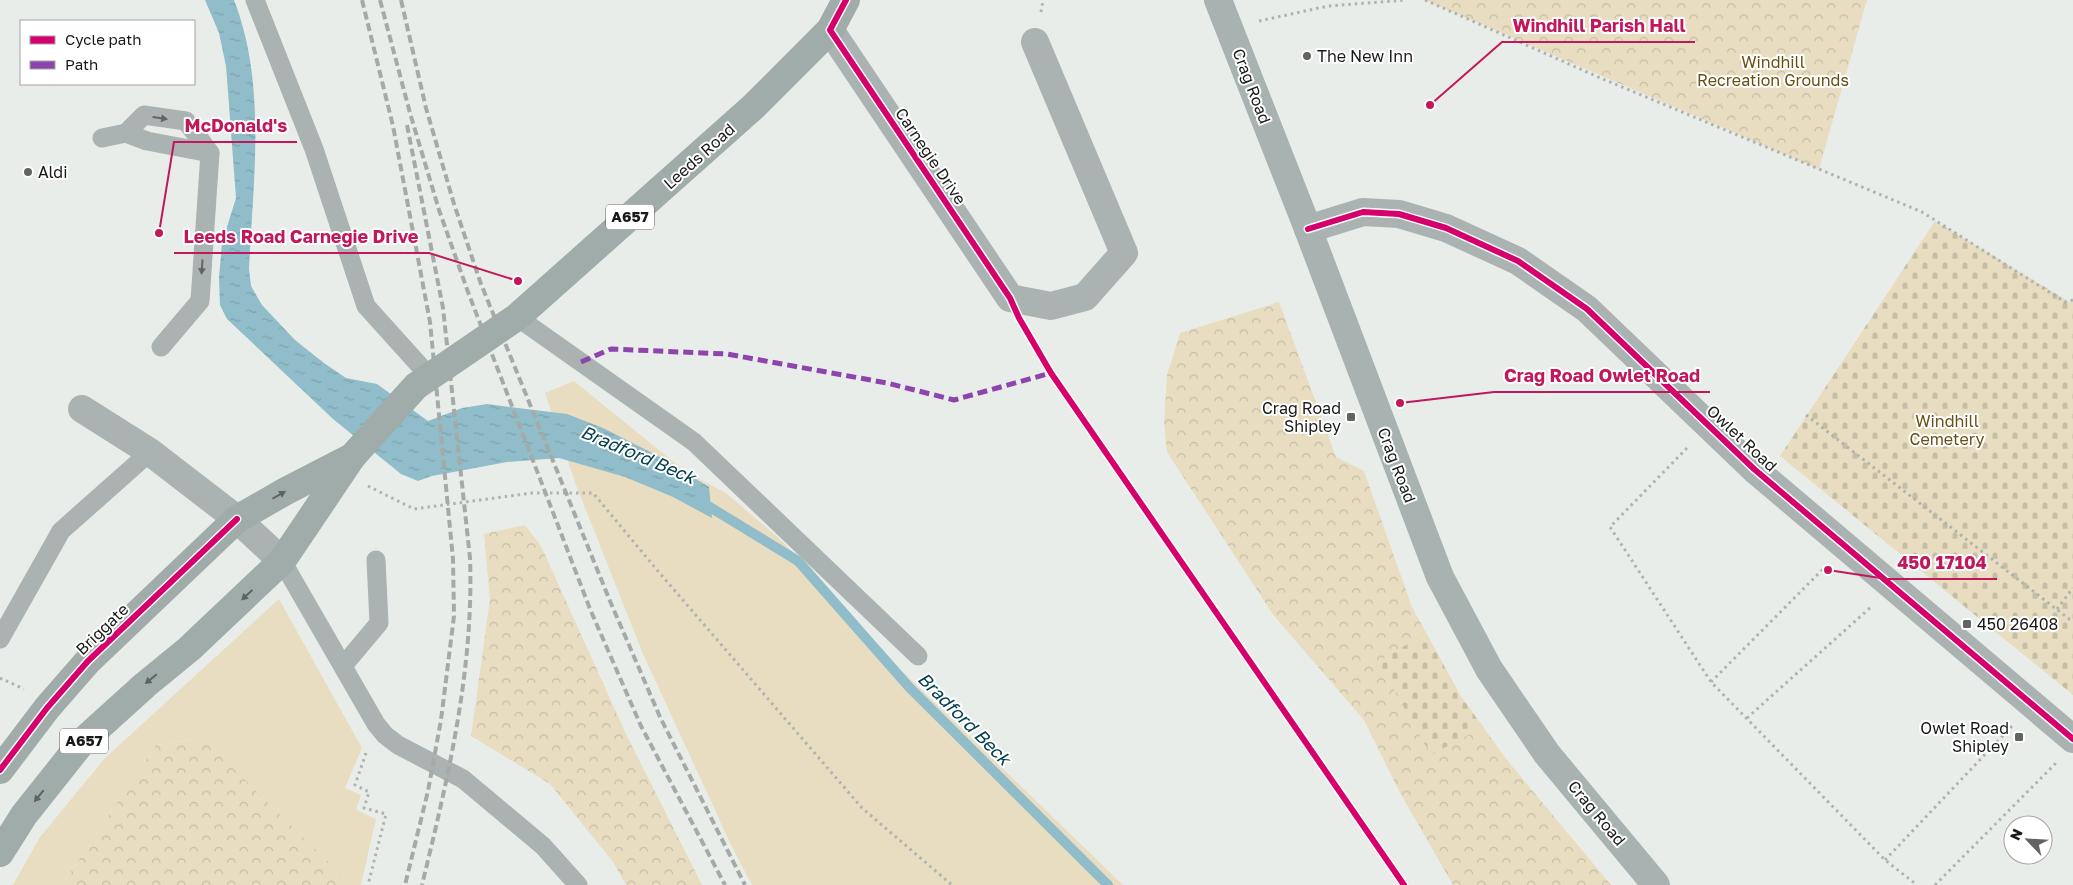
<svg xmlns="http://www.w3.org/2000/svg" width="2073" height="885" font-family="'Golos Text',sans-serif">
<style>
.grass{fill:#e8ddc1}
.forest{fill:url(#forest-crowns)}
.cemetery{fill:url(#cemetery-stones)}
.water{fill:url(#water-ripples)}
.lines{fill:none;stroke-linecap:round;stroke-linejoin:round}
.stream{stroke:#90bdc9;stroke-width:10}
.path{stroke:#adb3b1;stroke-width:3;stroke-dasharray:2.5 4;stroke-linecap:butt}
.lane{stroke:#aab3b1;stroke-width:19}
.street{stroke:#aab3b1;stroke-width:28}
.secondary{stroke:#a8b2b0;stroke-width:28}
.primary{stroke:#a0aca9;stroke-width:28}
.rail{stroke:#a4aaa8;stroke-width:4;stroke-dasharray:8 4;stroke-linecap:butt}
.quiet{stroke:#8e44ad;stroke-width:5;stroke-dasharray:10 5;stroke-linecap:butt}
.cycleway-casing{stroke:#fff;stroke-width:9}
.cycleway{stroke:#d6006c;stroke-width:6}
.oneway{fill:#616664}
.oneway2{fill:#5c6360}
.poi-dot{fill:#616462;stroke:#fff;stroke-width:2}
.labels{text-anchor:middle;stroke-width:4;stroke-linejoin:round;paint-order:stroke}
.shield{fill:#fff;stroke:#5d5f5d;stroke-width:1}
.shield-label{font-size:15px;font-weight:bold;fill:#181a18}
.poi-label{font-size:16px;fill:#181a18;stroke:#fff;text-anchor:start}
.park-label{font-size:16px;fill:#674f15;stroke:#fff}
.street-label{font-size:16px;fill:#181a18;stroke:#fff}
.water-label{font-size:18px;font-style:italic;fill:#04404d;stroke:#fff}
.leader{fill:none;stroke:#c2185b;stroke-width:2}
.callout-dot{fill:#c2185b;stroke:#fff;stroke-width:2}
.callout-label{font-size:18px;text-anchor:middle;font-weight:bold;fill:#c2185b;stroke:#fff;stroke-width:4;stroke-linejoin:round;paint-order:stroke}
</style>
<defs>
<pattern id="forest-crowns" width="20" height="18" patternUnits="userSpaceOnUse" patternTransform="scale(1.25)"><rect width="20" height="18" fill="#e8ddc1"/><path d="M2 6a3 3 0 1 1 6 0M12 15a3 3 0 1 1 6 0" fill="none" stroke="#c6bda5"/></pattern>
<pattern id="cemetery-stones" width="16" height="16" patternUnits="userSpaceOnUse" patternTransform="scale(1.25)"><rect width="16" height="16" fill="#e8ddc1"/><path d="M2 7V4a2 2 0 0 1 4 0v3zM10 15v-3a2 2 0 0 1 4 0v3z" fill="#c6bda5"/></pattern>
<pattern id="water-ripples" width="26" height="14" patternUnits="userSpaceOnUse" patternTransform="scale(1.25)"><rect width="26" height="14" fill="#90bdc9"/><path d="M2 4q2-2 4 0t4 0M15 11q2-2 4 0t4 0" fill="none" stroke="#7ba2ac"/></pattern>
</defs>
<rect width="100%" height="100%" fill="#e9edea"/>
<g class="grass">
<polygon points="574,381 686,472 726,493 781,540 899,668 1123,885 752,885 732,847 643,654 576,485 545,393"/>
<polygon points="279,599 362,748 345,788 361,795 356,810 376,819 361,885 352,885 201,738 156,745 62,885 13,885 40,837 105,758"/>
</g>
<g class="forest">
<polygon points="1425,0 1867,0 1819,169"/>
<polygon points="1279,302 1336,457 1364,471 1412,607 1460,695 1507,760 1611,885 1453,885 1400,793 1364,720 1274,616 1167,452 1164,424 1167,375 1180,333"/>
<polygon points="525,525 541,546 626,734 702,885 626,885 613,862 550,784 471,736 490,599 484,534"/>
<polygon points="202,738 352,885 62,885 156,745"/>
</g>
<g class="cemetery">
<polygon points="1935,221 2070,302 2073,302 2073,695 1780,456"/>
<polygon points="1426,633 1460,695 1483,727 1431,755 1378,662"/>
</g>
<path class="water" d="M205,0H234C267,85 253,180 249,269L251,286L262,305L295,340L324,363L346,378L377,384L428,421L462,408L487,404L567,414L603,428L658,456L709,487L712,518L673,497L625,477L559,458L507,462L432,476L418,481L401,474L333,419L227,319L220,305L219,278L222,243L236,198L226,66L219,33Z"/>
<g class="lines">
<polyline class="stream" points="700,501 798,561 909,687 1108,885"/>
<g class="path">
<polyline points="1425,0 1605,80 1922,212 2065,302 2073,300"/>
<polyline points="1041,12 1043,0"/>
<polyline points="1259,21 1328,6 1406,0"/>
<polyline points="1806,415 2073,622"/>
<polyline points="1687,448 1610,527 1711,682 1885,860 1917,885"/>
<polyline points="368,486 414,509 532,493 593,493 657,570 862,808 952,885"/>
<polyline points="2057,609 2073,588"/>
<polyline points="0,678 24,689"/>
<polyline points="1711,682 1825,567"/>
<polyline points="1747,718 1871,607"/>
<polyline points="366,753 355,785 369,792 364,808 386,814 368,885"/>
<polyline points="1885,860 2012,726"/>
<polyline points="1935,885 2056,763"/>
</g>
<g class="lane">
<polyline points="255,0 314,149 366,306 430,377"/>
<polyline points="126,133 147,141 210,153"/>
<polyline points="102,138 126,133 144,115 186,121 210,153 200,301 161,347"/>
<polyline points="517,317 694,442 918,656"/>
<polyline points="282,561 376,724 385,735 398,745 463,779 543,846 578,885"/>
<polyline points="0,639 61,531 150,452"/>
<polyline points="343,666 379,623 376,560"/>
</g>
<g class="street">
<polyline points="830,30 1010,298 1051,306 1085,297 1124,253 1035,42"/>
<polyline points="1308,229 1363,212 1399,214 1446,228 1518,261 1587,309 1754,469 2073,739"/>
<polyline points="82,409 150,452 237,519 282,561"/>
</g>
<polyline class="secondary" points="1218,0 1308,229 1440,577 1489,669 1547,754 1656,885"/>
<g class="primary">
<polyline points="0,770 47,708 88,661 237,519 286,491 352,457"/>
<polyline points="0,853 24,815 82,742 145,685 189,649 282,561 352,457 416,386 517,317 753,107 830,30 846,0"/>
</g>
<g class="rail">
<polyline points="362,0 393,126 430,322 453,559 454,616 441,720 428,791 405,885"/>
<polyline points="380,0 410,113 439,210 468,292 559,528 590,609 641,726 725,885"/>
<polyline points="401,0 426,108 454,204 481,284 610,601 660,717 745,885"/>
<path d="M407,125L443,308L470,558C474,669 448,778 422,885"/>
</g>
<polyline class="quiet" points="581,362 611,349 727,354 887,383 954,400 1051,373"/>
<g class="cycleway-casing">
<g id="cycleway">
<polyline points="846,0 830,30 1010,298 1019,318 1051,373 1404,885"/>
<polyline points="1308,229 1363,212 1399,214 1446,228 1518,261 1587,309 1754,469 2073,739"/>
<polyline points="0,770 47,708 88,661 237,519"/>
</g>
</g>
<use href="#cycleway" class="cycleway"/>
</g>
<defs><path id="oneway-solid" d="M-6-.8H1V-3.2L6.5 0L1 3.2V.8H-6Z" transform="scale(1.25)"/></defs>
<g class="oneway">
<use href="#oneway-solid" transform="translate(160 118) rotate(8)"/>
<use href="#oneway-solid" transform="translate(202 267) rotate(94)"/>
</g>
<g class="oneway2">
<use href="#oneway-solid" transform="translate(279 495) rotate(-30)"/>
<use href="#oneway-solid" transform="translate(247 595) rotate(137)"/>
<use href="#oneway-solid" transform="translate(151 679) rotate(141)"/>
<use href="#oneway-solid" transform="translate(39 796) rotate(129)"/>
</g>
<g class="poi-dot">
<circle cx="1307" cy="56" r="5"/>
<circle cx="28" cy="172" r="5"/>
<rect x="1346" y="412" width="10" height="10" rx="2.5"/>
<rect x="1962" y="619" width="10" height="10" rx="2.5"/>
<rect x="2014" y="732" width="10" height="10" rx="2.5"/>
</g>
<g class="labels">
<g class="shield">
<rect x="606" y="204.5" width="48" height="25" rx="4"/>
<rect x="60" y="728.5" width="48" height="25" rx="4"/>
</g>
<g class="shield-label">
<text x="630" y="222">A657</text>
<text x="84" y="746">A657</text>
</g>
<g class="poi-label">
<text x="1317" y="62">The New Inn</text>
<text x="38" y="178">Aldi</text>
<text x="1341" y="414" text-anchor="end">Crag Road<tspan x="1341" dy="18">Shipley</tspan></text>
<text x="1977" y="630">450 26408</text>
<text x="2009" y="734" text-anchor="end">Owlet Road<tspan x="2009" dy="18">Shipley</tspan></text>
</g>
<g class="park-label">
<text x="1773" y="68">Windhill<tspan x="1773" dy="18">Recreation Grounds</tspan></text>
<text x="1947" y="427">Windhill<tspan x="1947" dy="18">Cemetery</tspan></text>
</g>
<g class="street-label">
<text transform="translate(1252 86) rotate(69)" y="6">Crag Road</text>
<text transform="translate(699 156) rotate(-42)" y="6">Leeds Road</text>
<text transform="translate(931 156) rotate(56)" y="6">Carnegie Drive</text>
<text transform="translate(1742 438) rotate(43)" y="6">Owlet Road</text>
<text transform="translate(1397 465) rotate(69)" y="6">Crag Road</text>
<text transform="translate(102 629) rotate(-44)" y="6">Briggate</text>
<text transform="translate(1597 813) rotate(50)" y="6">Crag Road</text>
</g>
<g class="water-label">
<text transform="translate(638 455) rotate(23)" y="6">Bradford Beck</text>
<text transform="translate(964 719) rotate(45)" y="6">Bradford Beck</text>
</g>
</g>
<path class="leader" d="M1430 105L1502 42H1695M159 233L174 142H297M518 281L429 253H174M1400 403L1494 392H1710M1828 570L1887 579H1997"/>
<g class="callout-dot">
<circle cx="1430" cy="105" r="5"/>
<circle cx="159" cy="233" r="5"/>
<circle cx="518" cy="281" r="5"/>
<circle cx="1400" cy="403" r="5"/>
<circle cx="1828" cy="570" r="5"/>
</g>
<g class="callout-label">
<text x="1599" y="32">Windhill Parish Hall</text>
<text x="236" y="132">McDonald's</text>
<text x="301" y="243">Leeds Road Carnegie Drive</text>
<text x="1602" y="382">Crag Road Owlet Road</text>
<text x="1942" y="569">450 17104</text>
</g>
<rect x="20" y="20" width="175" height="65" fill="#ffffff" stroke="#a3a3a3"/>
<rect x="30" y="36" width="25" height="8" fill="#d6006c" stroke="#a3a3a3"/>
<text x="65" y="45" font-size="15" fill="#181a18">Cycle path</text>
<rect x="30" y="61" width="25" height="8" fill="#8e44ad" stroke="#a3a3a3"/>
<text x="65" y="70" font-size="15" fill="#181a18">Path</text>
<g transform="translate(2028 840) rotate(295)"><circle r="24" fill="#ffffff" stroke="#a3a3a3"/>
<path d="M0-4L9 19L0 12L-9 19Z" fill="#616462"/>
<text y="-8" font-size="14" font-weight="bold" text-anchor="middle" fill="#181a18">N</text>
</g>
</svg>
